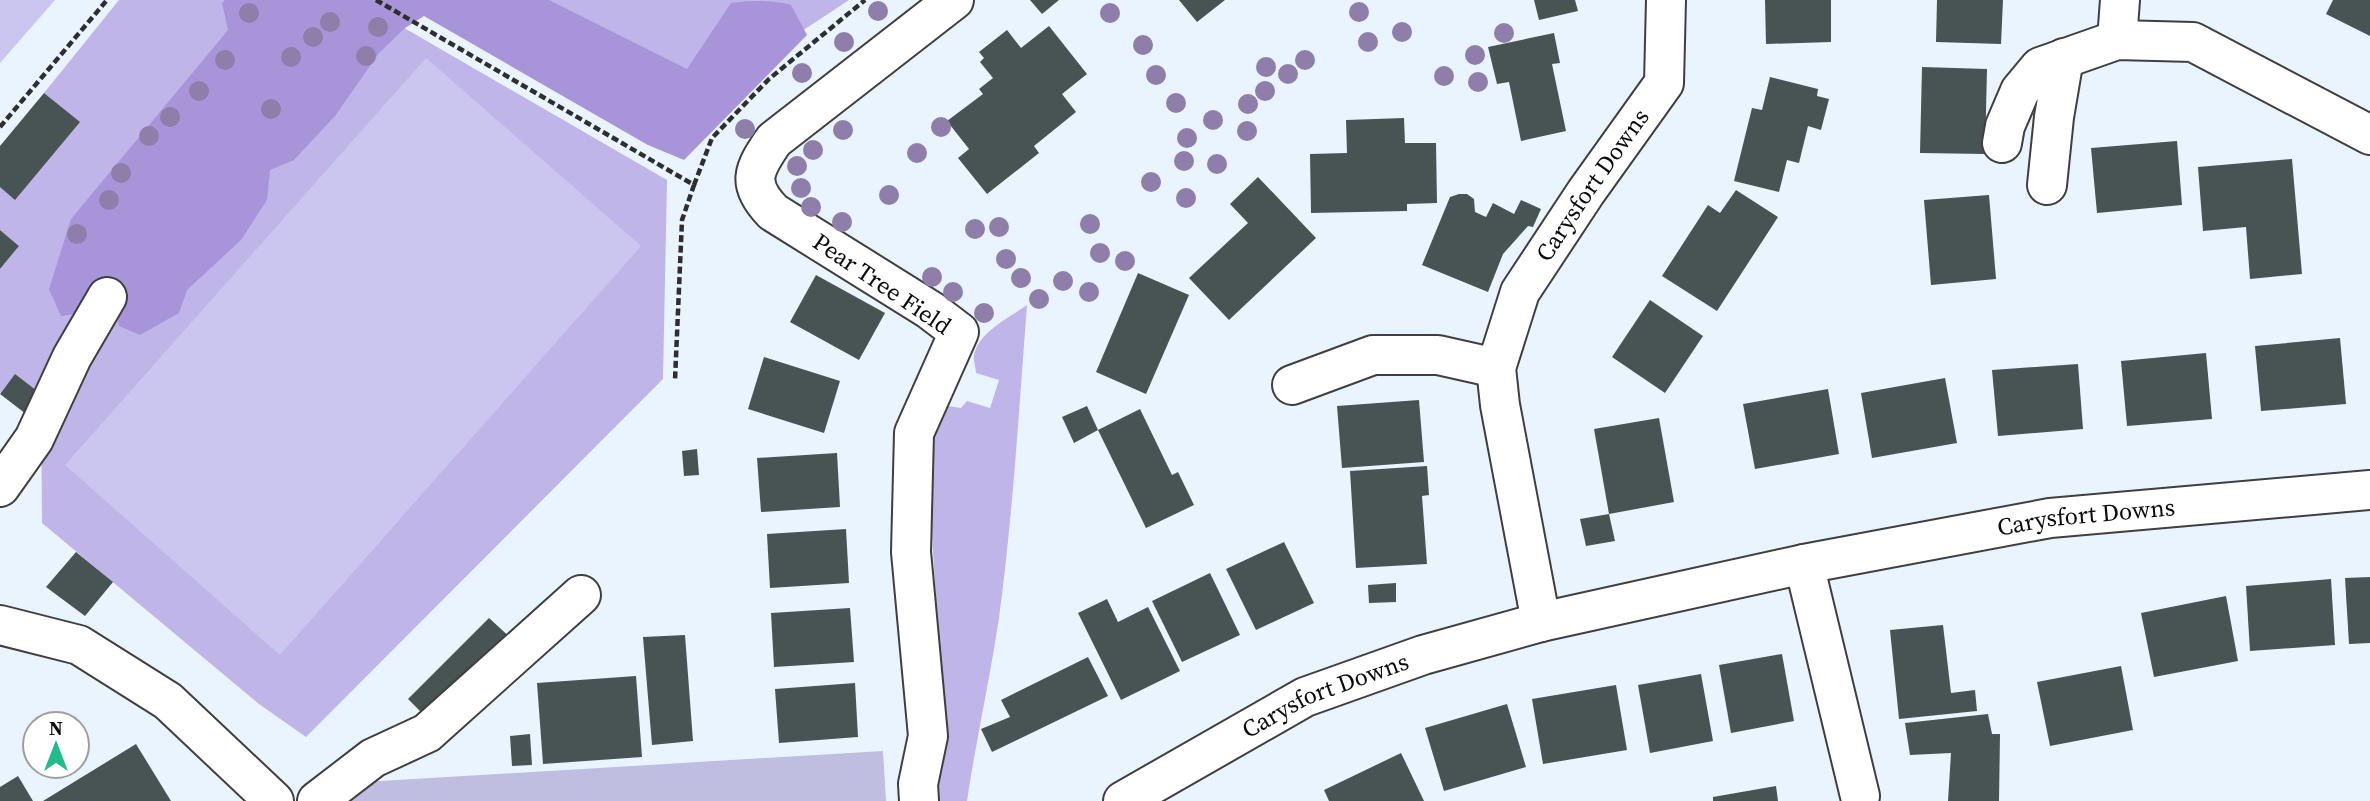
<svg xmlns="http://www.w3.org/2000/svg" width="2370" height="801" font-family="'Source Serif 4',serif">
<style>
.green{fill:#c0b5e8}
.forest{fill:#a894d9}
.cemetery{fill:#bfbde0}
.pitch{fill:#cac6f0}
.building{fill:#485354}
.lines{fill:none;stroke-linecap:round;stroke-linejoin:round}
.minor-casing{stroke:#3f3f3f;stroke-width:42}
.path{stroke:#2e2e2e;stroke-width:4.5;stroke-dasharray:7 3.5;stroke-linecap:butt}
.minor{stroke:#fff;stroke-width:38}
.tree{fill:#8e7ea9}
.labels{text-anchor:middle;stroke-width:7;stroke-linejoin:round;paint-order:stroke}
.street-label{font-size:24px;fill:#0c0c0c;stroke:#fff}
</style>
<rect width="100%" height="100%" fill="#eaf4ff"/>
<g class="green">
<polygon points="119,0 356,0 667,180 663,379 306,737 259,704 42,523 41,394 15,375 0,393 0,269 19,246 0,230 0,187 79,122 44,93"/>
<polygon points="398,0 849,0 716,88 648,145"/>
<path d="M1027,305C1019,409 1013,514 999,618C990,679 976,740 967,801H935L944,741L927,446L948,406L961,408L967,401L990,408L999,380L976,373C976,367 973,361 974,356C977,333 1010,317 1027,305Z"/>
</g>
<path class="forest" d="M225,0H549L687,69L731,3C749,0 774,0 791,5L807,35L684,160L648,145L424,16L405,28L379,53L335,116L294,160L270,170L267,200L241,240L187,290L179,313L140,335L119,326L116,308L61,316L49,289L71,219L228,30L222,3Z"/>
<polygon class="cemetery" points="883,751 886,801 347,801 347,783"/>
<g class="pitch">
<polygon points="0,0 55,0 0,63"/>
<polygon points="426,58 641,246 280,655 65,465"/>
</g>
<g class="building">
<polygon points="1030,0 1059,0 1042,14"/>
<polygon points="1179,0 1225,0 1197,22"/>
<polygon points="1534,0 1575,0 1578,11 1539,20"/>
<polygon points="1765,0 1831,0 1831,42 1766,44"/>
<polygon points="1937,0 2003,0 2001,44 1936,42"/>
<polygon points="2333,0 2370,0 2370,36 2326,14"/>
<polygon points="1049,26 1087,74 1062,94 1076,112 1034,146 1039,153 987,194 958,158 969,149 947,121 983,94 979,89 993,78 980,62 984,58 979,52 1007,30 1021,48"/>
<polygon points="1554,33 1560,63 1552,64 1566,131 1521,141 1509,82 1497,84 1488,47"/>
<polygon points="1922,67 1987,69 1985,154 1920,153"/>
<polygon points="1770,77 1818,89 1817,96 1829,99 1821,130 1808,126 1799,163 1787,160 1779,192 1734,181 1752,108 1762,110"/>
<polygon points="44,93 80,122 15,200 0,187 0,146"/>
<polygon points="1404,118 1405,143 1436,143 1437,203 1407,204 1407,211 1311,213 1310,154 1347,153 1346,120"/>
<polygon points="2177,141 2182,205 2097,213 2091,148"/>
<polygon points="2292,159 2302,274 2250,279 2246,227 2203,231 2198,167"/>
<polygon points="1258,177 1316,238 1229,320 1189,278 1248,223 1230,204"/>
<polygon points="1736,190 1778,217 1717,311 1662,276 1708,205 1720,213"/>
<polygon points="1459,194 1467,194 1474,199 1475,212 1486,217 1493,203 1514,214 1521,200 1541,209 1533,227 1528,226 1503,254 1488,292 1422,265 1450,197"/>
<polygon points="1989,195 1996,279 1931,285 1924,200"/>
<polygon points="0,230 19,246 0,269"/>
<polygon points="1138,273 1189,295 1146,394 1096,372"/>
<polygon points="816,275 885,313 859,360 790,322"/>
<polygon points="1650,300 1703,336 1665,393 1612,357"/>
<polygon points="2340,338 2346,404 2261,411 2255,346"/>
<polygon points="2206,353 2212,419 2127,426 2121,361"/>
<polygon points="764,357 840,381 824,433 748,409"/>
<polygon points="2078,364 2083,429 1998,436 1992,370"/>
<polygon points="15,374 41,394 26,414 0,394"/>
<polygon points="1945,378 1957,443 1872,458 1861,393"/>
<polygon points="1828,389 1839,454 1755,469 1743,404"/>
<polygon points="1419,400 1424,462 1342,468 1337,406"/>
<polygon points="1087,406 1098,430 1074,443 1062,417"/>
<polygon points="1140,409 1172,475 1178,472 1194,505 1146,528 1098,430"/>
<polygon points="1659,418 1674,502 1609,514 1594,429"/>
<polygon points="697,449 699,475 684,476 682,451"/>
<polygon points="837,453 840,507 761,512 757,458"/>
<polygon points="1427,466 1429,495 1422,496 1427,564 1356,568 1350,471"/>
<polygon points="1609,514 1615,541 1586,546 1580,519"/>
<polygon points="846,529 849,583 770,588 767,534"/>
<polygon points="1284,542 1314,603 1256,630 1226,569"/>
<polygon points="76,552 113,582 85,616 46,587"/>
<polygon points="1210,573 1240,635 1182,662 1152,601"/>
<polygon points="2370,577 2370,643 2349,644 2345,578"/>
<polygon points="2331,579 2335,645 2250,651 2246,586"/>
<polygon points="1396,583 1396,602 1369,603 1368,585"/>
<polygon points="2226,596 2238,661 2154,677 2141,613"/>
<polygon points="1107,599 1118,622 1148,607 1180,671 1121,700 1078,613"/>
<polygon points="850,608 854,662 774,667 771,613"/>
<polygon points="489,618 514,641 500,655 493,647 425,716 408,699"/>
<polygon points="1943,625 1951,693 1975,690 1977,711 1899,719 1890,630"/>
<polygon points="685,635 693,741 652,745 643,637"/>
<polygon points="1782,654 1794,721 1731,733 1719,665"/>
<polygon points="1088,657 1108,696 992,752 981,729 1010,717 1001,700"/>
<polygon points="2121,666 2133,730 2050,746 2037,682"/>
<polygon points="1701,674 1713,741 1650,753 1638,685"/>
<polygon points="636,676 642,757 543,764 537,683"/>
<polygon points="855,683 858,737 779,743 775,689"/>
<polygon points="1616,685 1627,750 1543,764 1532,699"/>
<polygon points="1507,704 1526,767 1444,791 1425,728"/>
<polygon points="1988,714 1992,734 2000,734 1999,801 1948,801 1951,753 1910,755 1905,723"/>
<polygon points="530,734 532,765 512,766 510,736"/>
<polygon points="136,744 171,801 43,801"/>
<polygon points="1401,753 1424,801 1329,801 1324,790"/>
<polygon points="18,776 33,801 0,801 0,787"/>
<polygon points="1776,786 1778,801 1713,801 1713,797"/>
</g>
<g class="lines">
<g class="minor-casing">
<g id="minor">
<polyline points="2117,40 2120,0"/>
<polyline points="2002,143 2005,126 2020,91 2040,67 2117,40 2193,42 2370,135"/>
<polyline points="2047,185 2054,117 2064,58"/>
<polyline points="1292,385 1373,355 1438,355 1496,368"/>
<polyline points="0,487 34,439 72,357 107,297"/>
<polyline points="1804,564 1860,796"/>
<path id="s1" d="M1541,622L1500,405L1496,368L1520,292L1586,192L1664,83L1666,0"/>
<polyline points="0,625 79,645 168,701 274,801"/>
<polyline points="317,801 373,758 427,733 581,595"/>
<path d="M919,801L918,784L928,736L911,552L914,433L959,332L930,310L773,212C746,184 753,170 774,140L954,0"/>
<path id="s2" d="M1123,801L1305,697L1423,655L1541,622L1804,564L2050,518L2370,490"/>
</g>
</g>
<g class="path">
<polyline points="376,0 694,185 682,220 675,380"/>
<polyline points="0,127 107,0"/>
<polyline points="694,185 712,138 769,79 865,0"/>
</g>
<use href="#minor" class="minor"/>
</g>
<g class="tree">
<circle cx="878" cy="11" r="10"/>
<circle cx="1359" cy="12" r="10"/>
<circle cx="249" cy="13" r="10"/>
<circle cx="1110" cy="13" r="10"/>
<circle cx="330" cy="22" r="10"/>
<circle cx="378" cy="27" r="10"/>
<circle cx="1402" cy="32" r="10"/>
<circle cx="1504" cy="33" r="10"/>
<circle cx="313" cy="37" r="10"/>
<circle cx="844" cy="42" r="10"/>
<circle cx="1368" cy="42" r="10"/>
<circle cx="1143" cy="45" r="10"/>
<circle cx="1475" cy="55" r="10"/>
<circle cx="366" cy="56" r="10"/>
<circle cx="291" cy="57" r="10"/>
<circle cx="225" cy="60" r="10"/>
<circle cx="1305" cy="60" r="10"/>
<circle cx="1266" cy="67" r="10"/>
<circle cx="802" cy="73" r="10"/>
<circle cx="1288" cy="74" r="10"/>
<circle cx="1156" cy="75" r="10"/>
<circle cx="1444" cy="76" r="10"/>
<circle cx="1478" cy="82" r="10"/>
<circle cx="199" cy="91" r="10"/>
<circle cx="1265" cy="91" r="10"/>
<circle cx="1176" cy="103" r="10"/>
<circle cx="1248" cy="104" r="10"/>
<circle cx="271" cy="109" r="10"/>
<circle cx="170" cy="117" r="10"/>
<circle cx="1213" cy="120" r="10"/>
<circle cx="941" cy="127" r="10"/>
<circle cx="745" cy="129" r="10"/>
<circle cx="843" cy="130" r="10"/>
<circle cx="1247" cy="131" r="10"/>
<circle cx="149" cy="136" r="10"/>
<circle cx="1187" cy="138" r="10"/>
<circle cx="813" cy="150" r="10"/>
<circle cx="917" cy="153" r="10"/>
<circle cx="1184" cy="161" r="10"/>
<circle cx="1217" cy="164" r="10"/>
<circle cx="797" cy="166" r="10"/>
<circle cx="121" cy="173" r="10"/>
<circle cx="1151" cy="182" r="10"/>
<circle cx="801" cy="188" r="10"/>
<circle cx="889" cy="195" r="10"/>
<circle cx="1186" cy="198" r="10"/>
<circle cx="109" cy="200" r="10"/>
<circle cx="811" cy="207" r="10"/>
<circle cx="842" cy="222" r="10"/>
<circle cx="1090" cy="224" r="10"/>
<circle cx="999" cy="227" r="10"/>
<circle cx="975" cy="229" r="10"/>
<circle cx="77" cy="234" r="10"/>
<circle cx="1100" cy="253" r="10"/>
<circle cx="1006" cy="259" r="10"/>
<circle cx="1125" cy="261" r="10"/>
<circle cx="932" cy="277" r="10"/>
<circle cx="1021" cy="278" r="10"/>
<circle cx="1063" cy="281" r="10"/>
<circle cx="953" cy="292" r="10"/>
<circle cx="1089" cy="292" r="10"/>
<circle cx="1039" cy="299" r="10"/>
<circle cx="984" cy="313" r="10"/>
</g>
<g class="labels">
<g class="street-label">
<text dy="8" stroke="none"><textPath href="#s1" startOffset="467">Carysfort Downs</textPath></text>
<text transform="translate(882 284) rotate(34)" y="8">Pear Tree Field</text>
<text dy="8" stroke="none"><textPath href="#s2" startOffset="1013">Carysfort Downs</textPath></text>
<text dy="8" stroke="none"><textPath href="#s2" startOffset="229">Carysfort Downs</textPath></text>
</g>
</g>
<g transform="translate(56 745)"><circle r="33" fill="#ffffff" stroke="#9e9e9e" stroke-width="2"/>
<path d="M0-5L12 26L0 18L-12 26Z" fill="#24bb8c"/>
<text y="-10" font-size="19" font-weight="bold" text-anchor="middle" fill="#0c0c0c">N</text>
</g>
</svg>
